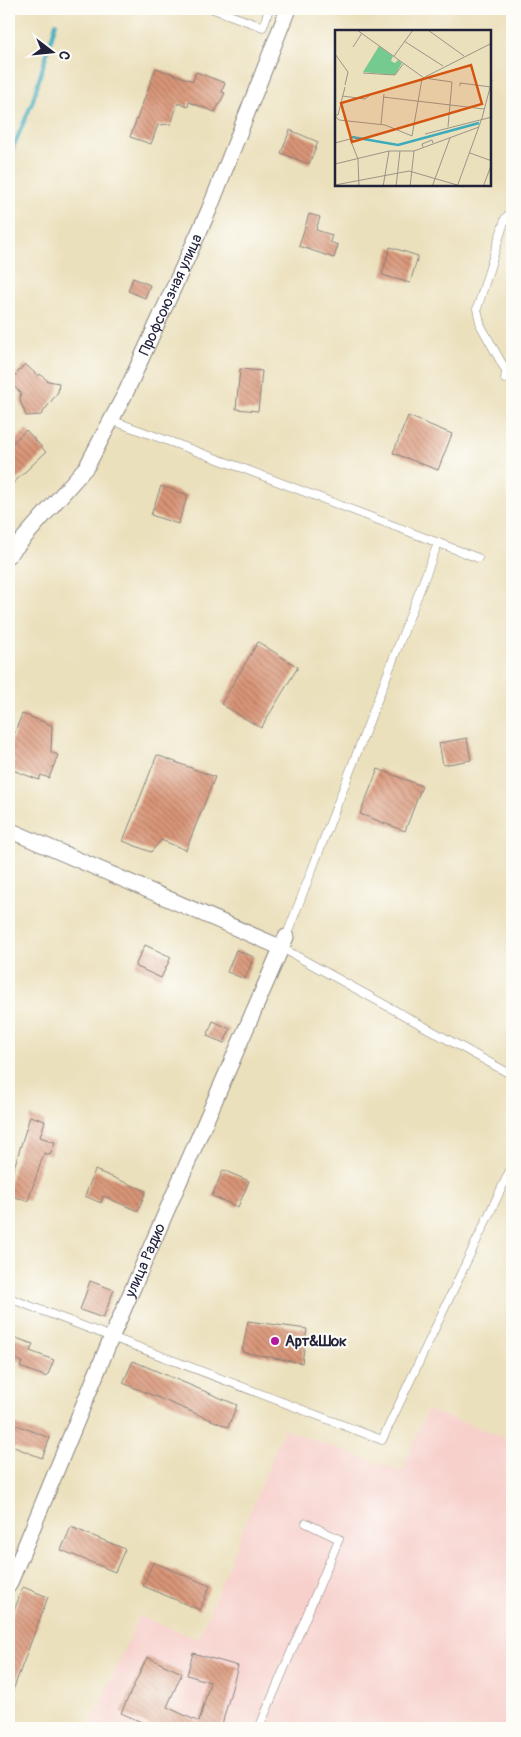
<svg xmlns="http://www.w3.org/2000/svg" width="521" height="1737" font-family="Pangolin,sans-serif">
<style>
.built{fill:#f7d0cc}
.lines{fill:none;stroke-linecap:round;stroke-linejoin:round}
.stream{stroke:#3dabbb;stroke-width:4}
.building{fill:url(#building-back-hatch)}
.lane-casing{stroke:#86817c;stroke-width:9}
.street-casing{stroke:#86817c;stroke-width:17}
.lane{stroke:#fff;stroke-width:8}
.street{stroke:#fff;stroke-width:15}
.poi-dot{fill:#b5179e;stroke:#fdfcf7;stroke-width:2}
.labels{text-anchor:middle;stroke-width:4;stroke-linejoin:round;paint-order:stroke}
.street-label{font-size:15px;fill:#22223b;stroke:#fdfcf7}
.poi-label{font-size:15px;font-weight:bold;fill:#22223b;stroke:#fdfcf7;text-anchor:start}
.inset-river{fill:none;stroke:#3dabbb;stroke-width:2.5}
.inset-road{fill:none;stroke:#9b9488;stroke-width:1}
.view{fill:#d45411;fill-opacity:0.15;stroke:#d45411;stroke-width:2.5}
.inset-edge{fill:none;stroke:#22223b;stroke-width:2.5}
</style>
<defs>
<pattern id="building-back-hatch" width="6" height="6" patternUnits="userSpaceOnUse" patternTransform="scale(1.25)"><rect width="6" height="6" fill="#d99577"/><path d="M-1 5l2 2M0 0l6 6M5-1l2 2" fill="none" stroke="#b07963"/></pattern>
</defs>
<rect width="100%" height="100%" fill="#fdfcf7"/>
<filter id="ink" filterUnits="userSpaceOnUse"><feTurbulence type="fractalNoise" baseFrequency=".02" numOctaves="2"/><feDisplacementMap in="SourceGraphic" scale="10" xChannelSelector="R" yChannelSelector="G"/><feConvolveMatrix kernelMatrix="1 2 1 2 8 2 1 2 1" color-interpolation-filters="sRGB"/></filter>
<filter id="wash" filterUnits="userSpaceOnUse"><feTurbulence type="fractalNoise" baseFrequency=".0096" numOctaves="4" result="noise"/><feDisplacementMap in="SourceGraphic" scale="20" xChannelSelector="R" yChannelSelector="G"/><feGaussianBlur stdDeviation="1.12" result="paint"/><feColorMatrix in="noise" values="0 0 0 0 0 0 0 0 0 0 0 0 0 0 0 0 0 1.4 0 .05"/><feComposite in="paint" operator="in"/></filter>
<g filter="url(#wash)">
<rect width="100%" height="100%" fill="#ebe0bc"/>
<polygon class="built" points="427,1410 512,1440 512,1728 89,1728 139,1616 198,1639 284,1429 402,1472"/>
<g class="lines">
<polyline class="stream" points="9,157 32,103 56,23"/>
</g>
<g id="blocks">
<g class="building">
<polygon points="156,68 193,81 196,72 225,83 222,92 225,93 215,112 189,102 188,107 178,103 171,124 158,125 151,144 130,137"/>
<polygon points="290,130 318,142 309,164 281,153"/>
<polygon points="309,214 320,217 316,230 332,235 330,242 338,245 334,258 299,246"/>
<polygon points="390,247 418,256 410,283 382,275"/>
<polygon points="133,278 150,285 145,298 128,291"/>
<polygon points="25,364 38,376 40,374 48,381 59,383 58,392 41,415 26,416 20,400 21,393 9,382"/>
<polygon points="240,369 262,371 258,411 236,409"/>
<polygon points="408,416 452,434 438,470 393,453"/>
<polygon points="26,430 46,452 9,487 9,446"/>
<polygon points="161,486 188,495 178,524 151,515"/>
<polygon points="258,642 298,667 261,728 221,704"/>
<polygon points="22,714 52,725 51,752 58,755 49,778 41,775 39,780 10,769 15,759 9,757 9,747"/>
<polygon points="467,738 471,760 443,765 439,743"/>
<polygon points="157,755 215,777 186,850 161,840 151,852 123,841"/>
<polygon points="378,769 422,786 405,831 360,814"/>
<polygon points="145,945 171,957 161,978 135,966"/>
<polygon points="236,950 254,957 245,979 227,972"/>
<polygon points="213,1021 230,1029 224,1043 207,1036"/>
<polygon points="30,1116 45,1121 40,1137 55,1142 50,1155 44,1153 28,1201 9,1195 9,1184"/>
<polygon points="95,1170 146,1191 138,1211 103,1196 101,1203 85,1196"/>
<polygon points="223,1170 249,1181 238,1207 212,1196"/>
<polygon points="90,1281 114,1290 103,1318 80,1310"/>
<polygon points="248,1321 307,1329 302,1363 242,1352"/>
<polygon points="13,1337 33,1344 30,1351 54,1360 47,1377 20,1367 22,1362 9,1357"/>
<polygon points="133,1361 237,1405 228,1427 123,1383"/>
<polygon points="14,1424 50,1438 42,1458 9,1445 9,1436"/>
<polygon points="71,1527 125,1549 115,1572 61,1550"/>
<polygon points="153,1562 210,1586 200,1610 143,1586"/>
<polygon points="23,1587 48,1597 10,1698 9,1624"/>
<polygon points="193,1653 238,1666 221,1728 155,1728 121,1713 147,1657 182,1673 167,1707 199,1722 210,1682 187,1675"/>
</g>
</g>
</g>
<g filter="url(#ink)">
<use href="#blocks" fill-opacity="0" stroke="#86817c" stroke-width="1"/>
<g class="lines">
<g class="lane-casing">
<g id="lane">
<polyline points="213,9 263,27 269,9"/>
<polyline points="505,379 506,371 481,326 477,309 505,219 512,210"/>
<polyline points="111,420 242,468 478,558"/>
<polyline points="286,937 438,543"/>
<polyline points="282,948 512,1075"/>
<polyline points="9,1298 382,1440 512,1166"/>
<polyline points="259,1728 339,1539 306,1523"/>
</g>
</g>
<g class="street-casing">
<g id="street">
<path id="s1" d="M9,555L87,466L126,392L209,210L288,9"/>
<polyline points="9,830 282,948"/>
<path id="s2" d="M9,1585L112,1336L286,937"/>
</g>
</g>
<use href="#lane" class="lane"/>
<use href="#street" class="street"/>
</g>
</g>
<circle class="poi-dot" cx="275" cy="1341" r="5"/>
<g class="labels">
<g class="street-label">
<text dy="5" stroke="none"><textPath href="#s1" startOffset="309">Профсоюзная улица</textPath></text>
<text dy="5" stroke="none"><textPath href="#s2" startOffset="352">улица Радио</textPath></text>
</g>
<g class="poi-label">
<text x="285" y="1346">Арт&amp;Шок</text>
</g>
</g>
<g transform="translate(335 30)">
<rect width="156" height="156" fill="#ebe0bc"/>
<path d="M44,16L58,26L56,31L60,33L63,30L67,33L60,45L28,42Z" fill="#74ca8f"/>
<path class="inset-river" d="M17,107L63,115L144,93"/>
<path class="inset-road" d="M22,0L89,48L117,52L113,97M93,0L129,26M69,11L108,36M18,17L27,3M0,24L13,42L10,55M59,26L78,0M28,43L60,45L69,33M90,47L157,13M125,56V53L156,57M7,66L30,69L34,66M48,67L149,79M0,85H3L10,57M0,86L4,90L50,95L77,106L87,49M46,94L49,64M90,104L157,87M0,113L15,109L23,129L24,157M88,117L87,114L97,110L98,113M135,123L157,131M0,134L54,121H79L144,97M0,155L74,141L129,157M48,157L54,121M61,157L65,121M75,157L79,121M97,157L115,108M122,157L147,88L157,50M148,157L157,133"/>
<path class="view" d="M136,35L147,74L17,112L6,73Z"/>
<rect width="156" height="156" class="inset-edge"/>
</g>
<rect width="521" height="1737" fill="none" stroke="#fdfcf7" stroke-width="30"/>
<g transform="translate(52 52) rotate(106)" stroke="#fdfcf7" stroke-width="4" paint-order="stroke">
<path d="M0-4L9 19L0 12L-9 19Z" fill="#22223b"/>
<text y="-8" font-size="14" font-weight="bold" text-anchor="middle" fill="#22223b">С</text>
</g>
</svg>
